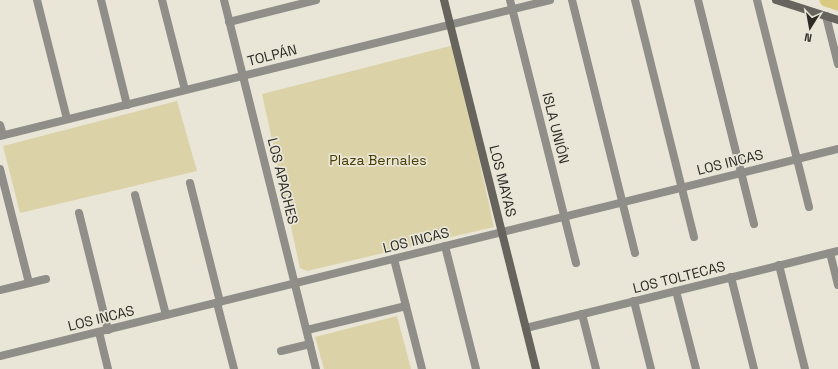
<svg xmlns="http://www.w3.org/2000/svg" width="838" height="369" font-family="'Space Grotesk',sans-serif">
<style>
.green{fill:#dcd2a7}
.lines{fill:none;stroke-linecap:round;stroke-linejoin:round}
.canal{stroke:#daca7f;stroke-width:13}
.street{stroke:#8f8e88;stroke-width:8}
.secondary{stroke:#66645c;stroke-width:8}
.labels{text-anchor:middle;stroke-width:3.5;stroke-linejoin:round;paint-order:stroke}
.street-label{font-size:14px;fill:#2d2b26;stroke:#e9e6d8}
.park-label{font-size:14px;fill:#493e00;stroke:#e9e6d8}
</style>
<rect width="100%" height="100%" fill="#e9e6d8"/>
<g class="green">
<polygon points="454,45 494,227 307,271 300,268 262,94"/>
<polygon points="177,101 197,171 20,213 3,146"/>
<polygon points="397,316 411,369 324,369 315,337"/>
</g>
<g class="lines">
<polyline class="canal" points="826,0 838,4"/>
<g class="street">
<polyline points="37,0 67,119"/>
<polyline points="101,0 127,105"/>
<polyline points="162,0 185,90"/>
<polyline points="224,0 316,369"/>
<polyline points="510,0 576,263"/>
<polyline points="572,0 635,253"/>
<polyline points="635,0 694,237"/>
<polyline points="698,0 754,224"/>
<polyline points="757,0 809,207"/>
<polyline points="826,16 838,64"/>
<polyline points="229,22 316,0"/>
<polyline points="0,125 3,135"/>
<polyline points="0,136 550,0"/>
<polyline points="0,169 29,283"/>
<polyline points="190,183 220,302"/>
<polyline points="135,195 166,315"/>
<polyline points="79,213 108,330"/>
<polyline points="445,246 476,369"/>
<polyline points="830,253 838,285"/>
<polyline points="394,259 422,369"/>
<polyline points="779,265 805,369"/>
<polyline points="731,277 754,369"/>
<polyline points="0,290 46,279"/>
<polyline points="676,291 696,369"/>
<polyline points="634,301 651,369"/>
<polyline points="217,303 234,369"/>
<polyline points="582,314 596,369"/>
<polyline points="526,328 838,251"/>
<polyline points="307,330 406,306"/>
<polyline points="99,332 108,369"/>
<polyline points="281,351 310,344"/>
<polyline points="0,356 838,149"/>
</g>
<g class="secondary">
<polyline points="444,0 536,369"/>
<polyline points="776,0 838,20"/>
</g>
</g>
<g class="labels">
<g class="street-label">
<text transform="translate(272 55) rotate(-14)" y="5">TOLPÁN</text>
<text transform="translate(556 128) rotate(76)" y="5">ISLA UNIÓN</text>
<text transform="translate(730 162) rotate(-14)" y="5">LOS INCAS</text>
<text transform="translate(283 181) rotate(76)" y="5">LOS APACHES</text>
<text transform="translate(503 181) rotate(76)" y="5">LOS MAYAS</text>
<text transform="translate(416 240) rotate(-14)" y="5">LOS INCAS</text>
<text transform="translate(679 277) rotate(-14)" y="5">LOS TOLTECAS</text>
<text transform="translate(101 318) rotate(-14)" y="5">LOS INCAS</text>
</g>
<g class="park-label">
<text x="378" y="165">Plaza Bernales</text>
</g>
</g>
<g transform="translate(810 28) rotate(191)" stroke="#e9e6d8" stroke-width="3" paint-order="stroke">
<path d="M0-3L7 15L0 10L-7 15Z" fill="#2d2b26"/>
<text y="-6" font-size="11" font-weight="bold" text-anchor="middle" fill="#2d2b26">N</text>
</g>
</svg>
